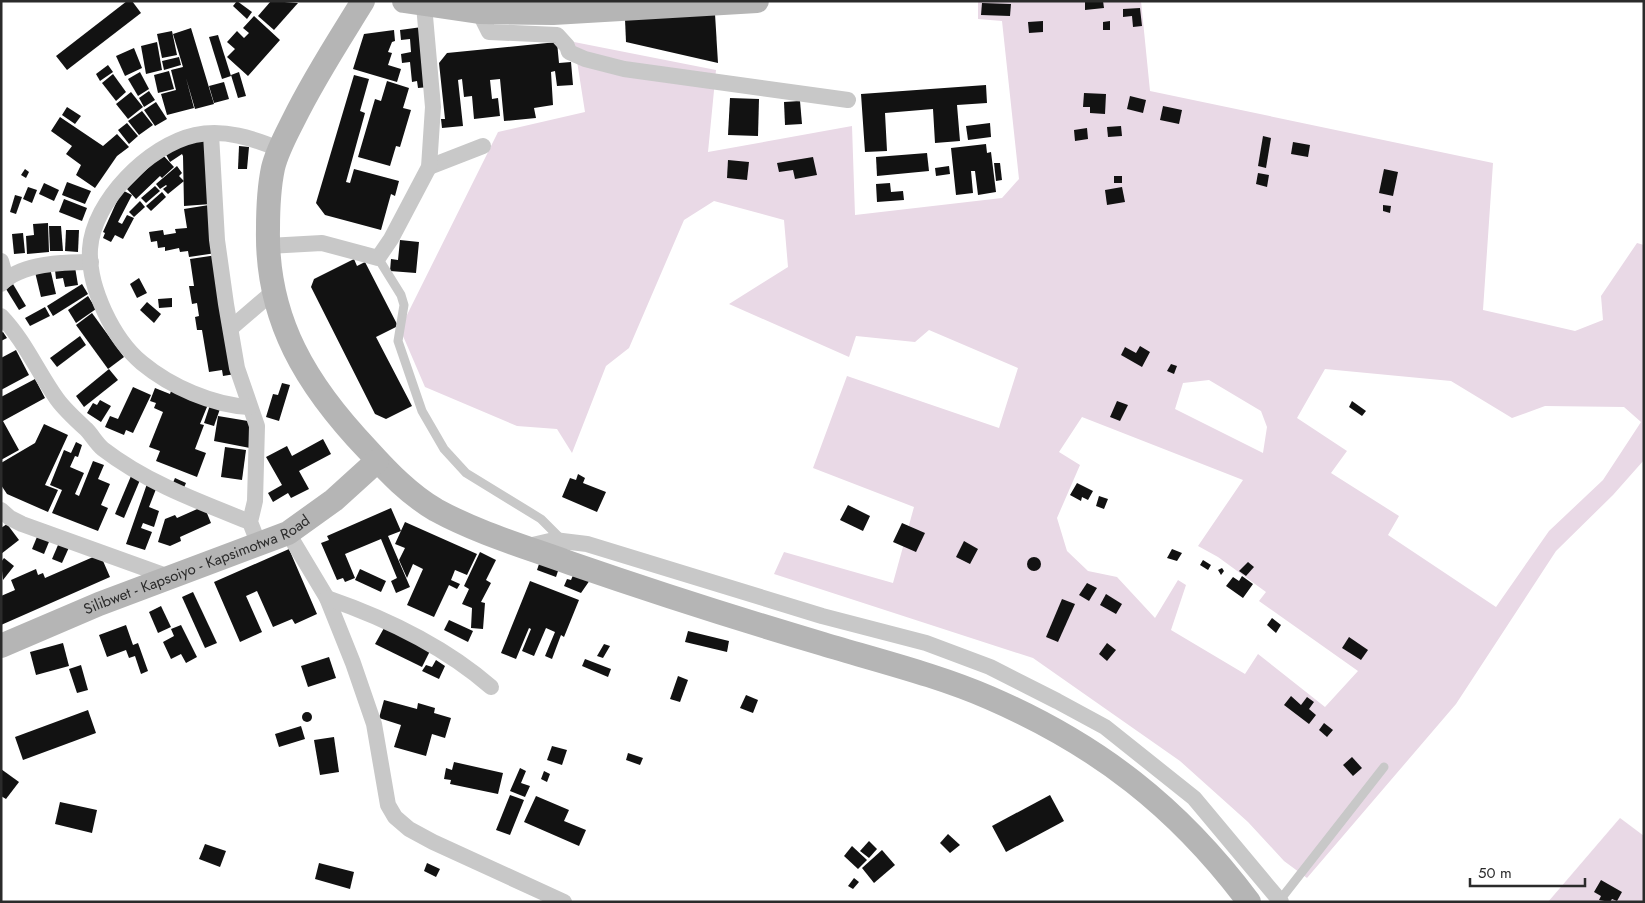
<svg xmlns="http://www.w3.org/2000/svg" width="1645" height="903" font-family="Jost,sans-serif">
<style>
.green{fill:#e9d9e6;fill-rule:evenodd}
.building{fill:#121212}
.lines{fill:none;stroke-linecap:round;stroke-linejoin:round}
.lane{stroke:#c8c8c8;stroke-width:9}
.street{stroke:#c8c8c8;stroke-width:16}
.secondary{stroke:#b5b5b5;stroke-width:24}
.labels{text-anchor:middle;stroke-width:5;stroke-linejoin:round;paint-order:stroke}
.street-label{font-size:15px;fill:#2b2b2b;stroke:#fff}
</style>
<rect width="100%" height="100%" fill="#fff"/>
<g class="green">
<path d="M978,1H1141L1150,91L1493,163L1483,310L1575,331L1603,320L1601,296L1637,243L1644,245V460L1613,495L1556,551L1456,704L1307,878L1284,861L1248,822L1180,761L1033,658L774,574L784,552L893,583L914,507L813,468L847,376L999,428L1018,368L929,330L915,342L856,336L849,357L729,304L788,267L784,220L714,201L684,220L629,348L606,366L572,453L557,429L517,426L425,387L400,329L498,132L585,112L574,42L716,70L708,152L852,126L855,215L1002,198L1019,179L1002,21L978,19ZM1325,369L1451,381L1512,418L1545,406L1624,407L1641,422L1603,480L1549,531L1496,607L1388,535L1399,516L1331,473L1347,451L1297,418ZM1209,380L1261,411L1267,427L1263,453L1175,409L1183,383ZM1082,417L1243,480L1198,546L1218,557L1266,592L1259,601L1358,671L1325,707L1258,654L1245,674L1171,630L1186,585L1178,580L1155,618L1117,577L1088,571L1067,551L1057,518L1080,465L1059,452Z"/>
<polygon points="1620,818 1644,836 1644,902 1548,902"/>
</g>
<g class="building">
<polygon points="127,1 132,1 141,13 67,70 56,56"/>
<polygon points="237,1 252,12 247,19 233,6"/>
<polygon points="271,1 298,3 274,30 258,16"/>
<polygon points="1085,1 1103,1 1104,8 1085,10"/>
<polygon points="982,3 1011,4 1010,16 981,15"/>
<polygon points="1140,8 1142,26 1133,27 1132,16 1123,17 1123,9"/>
<polygon points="715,14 718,63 626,42 625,19"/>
<polygon points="254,16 280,40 248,76 227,57 235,49 227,42 237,31 244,38 249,33 243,28"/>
<polygon points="1043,21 1043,32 1029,33 1028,22"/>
<polygon points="1110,21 1110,30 1103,30 1103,22"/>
<polygon points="422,27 429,87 418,88 417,81 412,82 410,62 402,63 401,54 411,52 410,39 401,40 400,30"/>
<polygon points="191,28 214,104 195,109 186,78 194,108 167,115 161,94 176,90 171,70 183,67 173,34"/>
<polygon points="394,30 395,41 392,42 388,52 392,53 388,65 401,69 397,82 353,69 364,34"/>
<polygon points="172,31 177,55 162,58 157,34"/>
<polygon points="218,35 231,76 222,79 209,37"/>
<polygon points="157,42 162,70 146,74 141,46"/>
<polygon points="557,42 559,63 571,62 573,85 557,86 555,71 551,72 553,105 534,108 536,118 504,121 500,79 490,80 492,99 498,98 500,116 474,119 472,96 464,97 462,79 458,80 463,126 442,128 441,119 445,119 439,63 447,53"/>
<polygon points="134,48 142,68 125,76 116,56"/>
<polygon points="179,57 181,65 164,70 162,61"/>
<polygon points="108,65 113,72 100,81 96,74"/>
<polygon points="169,71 174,89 158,93 154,75"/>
<polygon points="140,72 149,89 138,96 128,79"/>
<polygon points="239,72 246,96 238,98 231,75"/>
<polygon points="113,74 126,92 116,101 102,83"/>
<polygon points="354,75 369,79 360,111 365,113 346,182 350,183 354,169 399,181 395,196 391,194 381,230 325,215 316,203"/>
<polygon points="387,81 409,88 403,108 411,110 400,147 396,146 390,166 358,157 375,99 381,101"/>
<polygon points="224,82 229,99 214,103 209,86"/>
<polygon points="986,85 987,103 957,105 960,141 935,143 933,109 885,113 887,151 865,152 861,94"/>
<polygon points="149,91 155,100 144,107 139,98"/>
<polygon points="131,92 143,107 128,119 116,104"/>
<polygon points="1084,93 1106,94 1105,114 1090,113 1090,107 1083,107"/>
<polygon points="1130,96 1146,100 1143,113 1127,109"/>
<polygon points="730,98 759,99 758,136 728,135"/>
<polygon points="800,101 802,124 785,125 784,102"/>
<polygon points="156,102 167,119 155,126 144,110"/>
<polygon points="1163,106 1182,110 1179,124 1160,120"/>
<polygon points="67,107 81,116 75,124 62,115"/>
<polygon points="142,111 153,125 139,135 128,121"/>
<polygon points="60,117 103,146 117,134 129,147 117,156 95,188 76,175 81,165 66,154 72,146 51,131"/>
<polygon points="127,123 138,136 129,144 118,130"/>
<polygon points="990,123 991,137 968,140 966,126"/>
<polygon points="1121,126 1122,136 1108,137 1107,127"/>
<polygon points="1087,128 1088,139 1075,141 1074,130"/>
<polygon points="206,136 211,204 184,206 183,156 182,154 170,162 164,151"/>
<polygon points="1263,136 1271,138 1266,168 1258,166"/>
<polygon points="1293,142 1310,145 1308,157 1291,154"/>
<polygon points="986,144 987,153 991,152 996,192 978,195 975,171 971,171 973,193 956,195 951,148"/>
<polygon points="239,146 249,147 247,169 238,169"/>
<polygon points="927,153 929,171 877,176 876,157"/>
<polygon points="162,154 174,167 162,178 160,176 136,199 127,189"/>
<polygon points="813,157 817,175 795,179 793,170 779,172 777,163"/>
<polygon points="728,160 749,162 747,180 727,178"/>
<polygon points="994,163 1000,163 1002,180 996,181"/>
<polygon points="177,166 182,173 179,176 184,181 168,194 163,189 167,186 166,185 160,189 156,184"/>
<polygon points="949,166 950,174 936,176 935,168"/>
<polygon points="25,169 29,172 26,178 21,175"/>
<polygon points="1384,169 1398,172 1393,196 1379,193"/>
<polygon points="1258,173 1269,175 1267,187 1256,184"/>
<rect x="1114" y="176" width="8" height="7"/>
<polygon points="67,182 91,191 85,204 62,195"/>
<polygon points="44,183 59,190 54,201 39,194"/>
<polygon points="890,183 891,192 903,191 904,200 877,202 876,184"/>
<polygon points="155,186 160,191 146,203 141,198"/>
<polygon points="28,187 37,190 32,203 23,199"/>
<polygon points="1122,187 1125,202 1107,205 1105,190"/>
<polygon points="122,190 132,195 118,222 122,224 127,215 134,218 123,239 115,235 111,242 103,238 105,233 103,232"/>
<polygon points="162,192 166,197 151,211 146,206"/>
<polygon points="15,195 22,197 16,214 10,212"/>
<polygon points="64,199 87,208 82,221 59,212"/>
<polygon points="140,201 145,207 134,217 129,212"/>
<polygon points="209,205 216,253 189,257 188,251 180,252 179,248 165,251 165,247 158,248 157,241 151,242 149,232 163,230 164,235 176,233 175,229 187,228 184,209"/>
<polygon points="1383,205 1391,206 1390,213 1383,211"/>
<polygon points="48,223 49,252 27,254 26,236 34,235 33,224"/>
<polygon points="49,226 61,226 63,251 50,251"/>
<polygon points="66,230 79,230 78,252 65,251"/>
<polygon points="23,233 25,253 14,254 12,234"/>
<polygon points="400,240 419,242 416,273 390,271 391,259 398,260"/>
<polygon points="217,255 235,374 223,376 222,370 209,372 202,330 197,330 195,317 199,316 197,303 192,304 189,286 194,286 190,259"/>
<polygon points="354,259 357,266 365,262 398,326 376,337 412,406 386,419 375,414 311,287 314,279"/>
<polygon points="75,267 78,285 65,287 63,278 56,279 55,270"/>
<polygon points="50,268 56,294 41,297 35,272"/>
<polygon points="139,278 147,293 137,298 130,284"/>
<polygon points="13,284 26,306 19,310 6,289"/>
<polygon points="82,284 88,294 53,316 47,306"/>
<polygon points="88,296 96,309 76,323 68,310"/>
<polygon points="172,298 172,307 159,308 158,299"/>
<polygon points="147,302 161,314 154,323 140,310"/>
<polygon points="45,307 50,316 30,326 25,318"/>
<polygon points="92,313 124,357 108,369 76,325"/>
<polygon points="3,332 7,338 1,341 1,333"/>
<polygon points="80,336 86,345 57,367 50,358"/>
<polygon points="1140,346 1150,352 1142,367 1121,355 1125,347 1136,353"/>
<polygon points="16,350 29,375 1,390 1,358"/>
<polygon points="1171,364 1177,366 1174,374 1167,371"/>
<polygon points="109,369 118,380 84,407 76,396"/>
<polygon points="35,379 45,398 3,421 19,450 1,460 1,397"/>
<polygon points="282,383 290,385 279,421 266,417 273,394 278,395"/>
<polygon points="133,387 151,395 133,433 126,430 124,435 105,427 110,416 118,419"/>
<polygon points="155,388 170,394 172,388 209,402 200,424 204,425 195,449 206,453 197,477 156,461 160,451 149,447 163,412 154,408 156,403 150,401"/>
<polygon points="100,400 111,406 101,422 87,413 93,403 97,405"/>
<polygon points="1117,401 1128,405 1120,421 1110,417"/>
<polygon points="1352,401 1366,411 1362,416 1349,407"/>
<polygon points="211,402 221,406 214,426 204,423"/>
<polygon points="218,416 254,422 250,448 214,441"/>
<polygon points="44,424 68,435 45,485 58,490 48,512 7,494 1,485 1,463 35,443"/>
<polygon points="323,439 331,454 299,471 309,489 291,498 288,493 273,502 268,493 282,485 266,457 287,446 292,456"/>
<polygon points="76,442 82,445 78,457 75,456 70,467 84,473 75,494 79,496 93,461 104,465 98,479 110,484 101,505 108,508 98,531 52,513 62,490 50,485 64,450 71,453"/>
<polygon points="225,447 246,450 242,480 221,477"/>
<polygon points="578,474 585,478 583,483 606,492 597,512 562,497 570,478 576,480"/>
<polygon points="131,476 140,480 124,518 115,514"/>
<polygon points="175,478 186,483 183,490 172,485"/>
<polygon points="148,481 158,484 149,507 159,511 154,527 143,523 141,528 152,532 145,550 126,544"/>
<polygon points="1077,483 1093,491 1088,500 1082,497 1081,501 1070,495"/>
<polygon points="1099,496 1108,499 1104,509 1096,506"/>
<polygon points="848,505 870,516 863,531 840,520"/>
<polygon points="204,506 211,523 180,537 181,541 170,546 158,542 165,519 175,515 177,518"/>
<polygon points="391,508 401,531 388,536 410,587 396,593 391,581 397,578 381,539 345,554 355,578 345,582 343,578 337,580 321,543 329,540 327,536"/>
<polygon points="405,522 477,554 467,575 455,570 451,580 460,584 457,589 449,585 434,617 407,605 423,569 413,564 407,578 399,560 405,548 395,544"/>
<polygon points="902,523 925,533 916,552 893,542"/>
<polygon points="7,524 19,540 1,554 1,528"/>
<polygon points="39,532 51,537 44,554 32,549"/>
<polygon points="61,538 71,543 62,563 52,559"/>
<polygon points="964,541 978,549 970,564 956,557"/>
<polygon points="289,549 317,614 295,624 292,619 273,627 257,591 246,596 262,632 240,642 214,582"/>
<polygon points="1172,549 1182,553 1177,561 1167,558"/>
<polygon points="480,552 496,560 486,580 491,583 481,602 485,603 483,629 471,628 472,608 462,604 469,589 464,586"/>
<polygon points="100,554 110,577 1,625 1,596 15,590 11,580 36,569 38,575 43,573 45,578"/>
<circle cx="1034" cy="564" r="7"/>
<polygon points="4,558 14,566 3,580 1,562"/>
<polygon points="1203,560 1211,565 1208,570 1200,565"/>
<polygon points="540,561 559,568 556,577 537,570"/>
<polygon points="1248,562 1254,567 1246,576 1239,571"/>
<polygon points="1222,568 1224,571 1221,575 1218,570"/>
<polygon points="360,569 386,581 381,592 355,580"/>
<polygon points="574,573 590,580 581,593 564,586 567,579 571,580"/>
<polygon points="1242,576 1253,584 1243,598 1226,586 1233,577 1239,581"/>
<polygon points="530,581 579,600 564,637 561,635 552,659 545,656 555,632 546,628 534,656 522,651 531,629 529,628 516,659 501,653"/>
<polygon points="1087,583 1097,588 1089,601 1079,595"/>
<polygon points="193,592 217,643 205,648 182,597"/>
<polygon points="1106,594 1122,604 1116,614 1100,605"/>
<polygon points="1062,599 1075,604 1058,642 1046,637"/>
<polygon points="161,606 171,627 158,633 149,612"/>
<polygon points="1272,618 1281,625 1276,633 1267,625"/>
<polygon points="449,620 473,631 468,642 444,630"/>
<polygon points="126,625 133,645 138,643 148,671 141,674 135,656 129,658 126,650 107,657 99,635"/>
<polygon points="181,625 197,657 186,663 181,654 171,659 163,642 174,636 171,629"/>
<polygon points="384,628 430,651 422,667 375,644"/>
<polygon points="688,631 729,641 727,652 685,642"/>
<polygon points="1349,637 1368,650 1361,660 1342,648"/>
<polygon points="63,643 69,666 36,675 30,652"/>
<polygon points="1107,643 1116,650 1107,661 1099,654"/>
<polygon points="604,644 610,646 603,658 597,656"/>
<polygon points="329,657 336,678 308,687 301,666"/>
<polygon points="585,659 611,669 608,677 582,666"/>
<polygon points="436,660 445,666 439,679 422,671 426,665 432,667"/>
<polygon points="81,665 88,690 77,693 69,669"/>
<polygon points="678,676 688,680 680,702 670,699"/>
<polygon points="746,695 758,700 753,713 740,708"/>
<polygon points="1291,696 1301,705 1307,697 1314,702 1309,709 1316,715 1309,724 1284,705"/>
<polygon points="384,700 417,709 418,703 435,708 434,713 451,718 445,738 432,734 426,756 394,747 401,725 379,718"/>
<polygon points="88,710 96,733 23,760 15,737"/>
<circle cx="307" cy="717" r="5"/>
<polygon points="1324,723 1333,730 1327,737 1319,730"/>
<polygon points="301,726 305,739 279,747 275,734"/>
<polygon points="334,737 339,772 320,775 314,740"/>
<polygon points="552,746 567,750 562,765 547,760"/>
<polygon points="628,753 643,758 640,765 626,760"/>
<polygon points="1352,757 1362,768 1353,776 1343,765"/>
<polygon points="454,762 503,773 498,794 450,784 451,780 444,779 446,768 452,770"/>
<polygon points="520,768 526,771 521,783 530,786 525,797 510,791"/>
<polygon points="1,769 19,782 6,799 1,796"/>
<polygon points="544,771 550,774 547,782 541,779"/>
<polygon points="510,795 524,800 510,835 496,830"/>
<polygon points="1050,795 1064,821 1006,852 992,826"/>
<polygon points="536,796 569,810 564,821 586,830 579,846 524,822"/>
<polygon points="60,802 97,810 92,833 55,824"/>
<polygon points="948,834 960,845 950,853 940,843"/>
<polygon points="869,841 877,849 869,858 860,851"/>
<polygon points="205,844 226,851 220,867 199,859"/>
<polygon points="852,846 867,860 858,869 844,856"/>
<polygon points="882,850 895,865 874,883 862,868"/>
<polygon points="319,863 354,872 350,889 315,879"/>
<polygon points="427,863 440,869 436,877 424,871"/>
<polygon points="854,878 859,882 853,889 848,886"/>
<polygon points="1601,880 1622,892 1617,901 1612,899 1610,902 1599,900 1601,896 1594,892"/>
</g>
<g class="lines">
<g class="lane">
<polyline points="378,258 401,295 404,305 398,341 422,411 444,449 466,473 541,519 561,539"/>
<polyline points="1280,900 1384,767"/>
</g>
<g class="street">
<polyline points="479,12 489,32 557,35 567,46 569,52 585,59 624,69 848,100"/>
<polyline points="211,134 217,240 226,304 237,368 257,426 255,501 250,522 259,545"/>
<polyline points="429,167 483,146"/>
<polyline points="268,246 322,243 378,258 391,239 429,167 433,107 424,5"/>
<polyline points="1,261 6,279"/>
<path d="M1,284C21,263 64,262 91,262"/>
<path d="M1,316C25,341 37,371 57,399C65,410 75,419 86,429C92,435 96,443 103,449C147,483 200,502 250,522"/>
<polyline points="231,328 273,292"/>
<path d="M249,407C213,405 171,387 142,363C113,339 88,287 90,249C93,201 149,145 195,135C225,129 252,138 279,149"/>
<polyline points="1,510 10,518 22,524 172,578"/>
<polyline points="288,533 327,598 353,663 374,724 388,805 395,817 409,829 433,842 564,902"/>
<polyline points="524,547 554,540 587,544 822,616 926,643 990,667 1057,701 1105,727 1194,798 1281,902"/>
<path d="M327,598C385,618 445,647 491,687"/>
</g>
<g class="secondary">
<path d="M363,1C339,40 314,78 294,119C286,135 277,151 273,168C269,187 268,209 268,229C266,320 307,386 368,450C388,472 410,495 436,510C478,533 526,547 570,563C654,592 738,619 823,644C879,661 937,675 990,698C1098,745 1178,807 1249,902"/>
<polyline points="404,1 479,12 553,13 757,1"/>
<path id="s1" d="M1,646L99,604L288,533L334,500L377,461"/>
</g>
</g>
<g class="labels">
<g class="street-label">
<text dy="5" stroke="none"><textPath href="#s1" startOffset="212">Silibwet - Kapsoiyo - Kapsimotwa Road</textPath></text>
</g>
</g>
<rect width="1645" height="903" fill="none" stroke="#2b2b2b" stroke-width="5"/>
<path d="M1470 878v8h115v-8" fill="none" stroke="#2b2b2b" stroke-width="2.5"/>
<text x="1478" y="878" font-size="15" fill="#2b2b2b" stroke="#ffffff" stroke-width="4" paint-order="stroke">50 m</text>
</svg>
